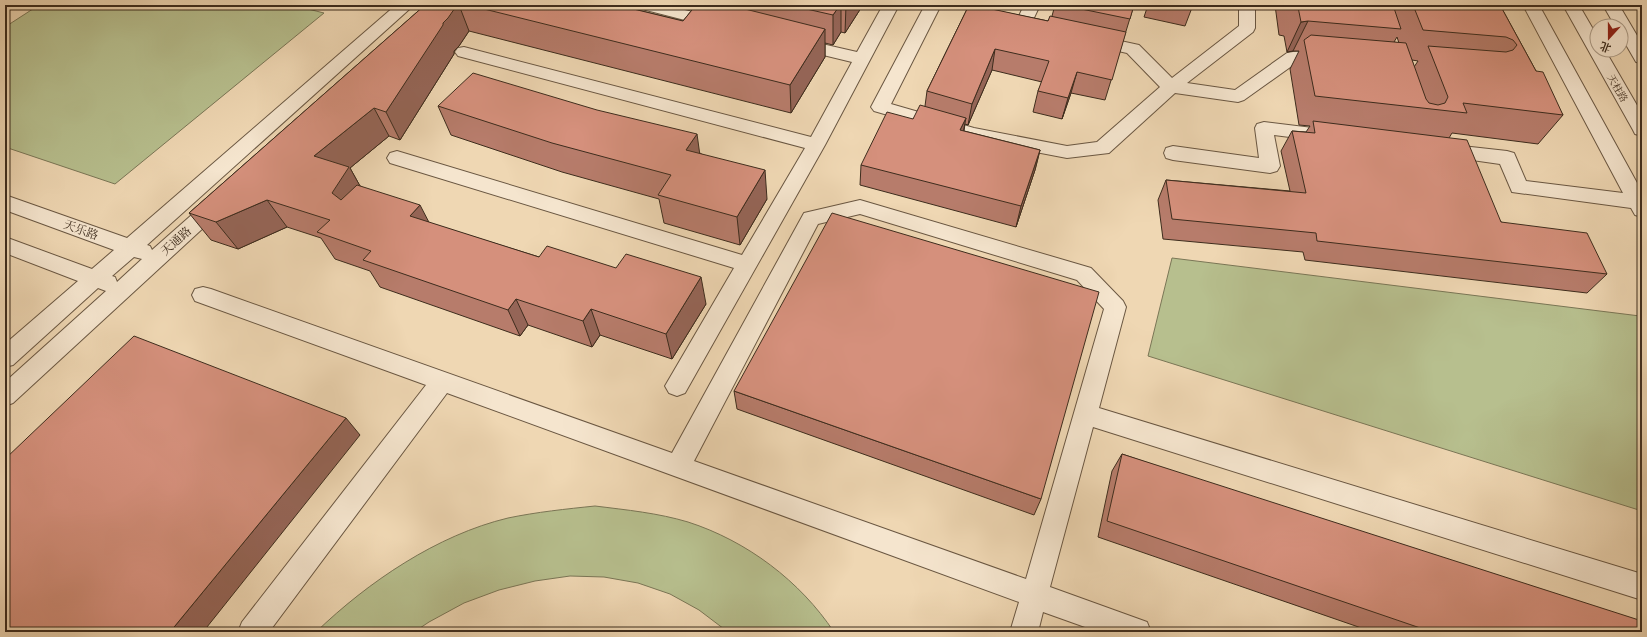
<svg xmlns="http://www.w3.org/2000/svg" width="1647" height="637" font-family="'IM FELL English','Noto Serif SC',serif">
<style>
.green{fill:#b7bf8e;stroke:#7a7656}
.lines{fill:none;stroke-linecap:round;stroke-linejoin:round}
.minor-casing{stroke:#6a5742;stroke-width:2}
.minor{fill:#f5e5ce;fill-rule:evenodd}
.wall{fill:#b77c6b;stroke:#3d2c1d;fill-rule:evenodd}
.shaded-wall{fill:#956557;stroke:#3d2c1d}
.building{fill:#d5907c;stroke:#3d2c1d}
.labels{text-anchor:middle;stroke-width:3;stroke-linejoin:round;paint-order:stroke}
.far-street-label{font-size:10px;fill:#3d2c1d;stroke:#f5e5ce}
.street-label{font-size:12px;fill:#3d2c1d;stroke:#f5e5ce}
</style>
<rect width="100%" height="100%" fill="#efd7b3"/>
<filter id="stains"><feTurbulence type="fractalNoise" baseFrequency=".005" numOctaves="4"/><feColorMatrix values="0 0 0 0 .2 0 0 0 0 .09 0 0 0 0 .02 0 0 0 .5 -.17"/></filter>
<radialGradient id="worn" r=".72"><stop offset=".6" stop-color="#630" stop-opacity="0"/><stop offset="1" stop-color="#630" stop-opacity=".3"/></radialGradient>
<g class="green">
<polygon points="39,5 292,5 324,13 115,184 5,147 5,27"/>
<polygon points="1172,258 1640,316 1642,319 1642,511 1148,356"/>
<path d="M595,506C627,510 658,513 688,522C747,541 800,581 834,632H728L699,610L670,594L638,583L604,577L570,576L535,581L499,590L464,603L429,622L414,632H316C368,582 437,535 508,518C537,512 566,509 595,506Z"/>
</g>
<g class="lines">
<g class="minor-casing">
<g id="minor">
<path d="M396,5H414L147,245L150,246L152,250L212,197L219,195L226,197L229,202L226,207L13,403L5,406V382L106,291L98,288L13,365L5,367V344L78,281L5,253V237L92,269L114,250L5,210V195L127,238ZM134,257L142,259L117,282L115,277L112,276Z"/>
<polygon points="636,5 664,5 722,19 724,23 722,27 716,28 638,8"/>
<polygon points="883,5 899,5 825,145 685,393 677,396 669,393 665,386 734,268 390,163 387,158 390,153 397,151 742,255 805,148 458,56 455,52 458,48 464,47 811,137 852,62 790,47 788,43 790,39 796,38 857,52"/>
<path d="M925,5H941L891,104L974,128L1067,146L1097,142L1160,87L1127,53L1087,44L1085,40L1087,36L1093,35L1139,45L1172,78L1239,26V5H1255V28L1253,32L1187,83L1235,90L1287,53C1300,50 1318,53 1331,56L1334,60L1331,64L1325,65L1296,63L1244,100L1238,102L1175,93L1109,153L1067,158L974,140L874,111L871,107Z"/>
<polygon points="1024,5 1040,5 1032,22 1050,26 1052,30 1050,34 1044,35 1017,29 1015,25"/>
<polygon points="1523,5 1539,5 1642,192 1642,217 1635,215 1631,208 1512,192 1500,164 1437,155 1435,150 1437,145 1444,144 1507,151 1514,153 1526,181 1623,193"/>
<polygon points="1563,5 1579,5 1597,36 1597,50 1605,50 1642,114 1642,136 1635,134 1633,130"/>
<polygon points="1603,5 1619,5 1642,44 1642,63 1636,62 1621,36 1621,26 1615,26"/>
<polygon points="1264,122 1321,129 1328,131 1330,135 1328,139 1321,141 1274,135 1280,166 1277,171 1270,173 1173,160 1166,158 1164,153 1166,148 1173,146 1259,158 1255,128 1257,124"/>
<path d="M860,200L1091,268L1123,301L1126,307L1099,408L1642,574V600L1093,427L1050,587L1147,622L1151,632H1099L1043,612L1038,632H1010L1019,602L447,393L269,632H238L242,622L426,385L195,301L192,295L195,289L203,287L211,289L672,453L804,213ZM860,214L1077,280L1104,309L1026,579L694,461L818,224Z"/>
</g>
</g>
<use href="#minor" class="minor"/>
</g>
<g class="wall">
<polygon points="425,5 622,5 621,6 683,21 696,5 861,5 861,8 845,33 841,32 833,45 825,43 825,57 791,113 469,31 459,46 454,51 454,54 400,140 389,136 350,168 360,186 429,223 539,257 706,304 672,359 600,335 592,347 528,325 520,336 380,287 370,271 335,259 321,238 287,227 238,249 211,240 189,213"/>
<polygon points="969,5 1048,21 1052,16 1055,5 1134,5 1105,100 1071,93 1062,119 1033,112 1038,91 1042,82 992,70 968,125 965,124 964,131 1040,150 1035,170 1016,227 860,185 861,165 913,119 925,106 927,91"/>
<polygon points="1148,5 1193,5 1185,26 1144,17"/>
<path d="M1275,5H1393L1394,8L1395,5H1500L1536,71L1563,115L1538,144L1452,133L1449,138L1501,222L1607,274L1587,293L1305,260L1303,252L1163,239L1158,200L1166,180L1290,191L1281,151L1292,131L1306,132L1310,126L1299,125L1290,69L1299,51H1293L1287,52L1284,36L1279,35ZM1397,37L1399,43L1394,42ZM1412,60L1418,61L1414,67Z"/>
<polygon points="438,106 700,153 767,199 740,245 664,223 659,199 562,172 451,135"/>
<polygon points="734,391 1041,499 1034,515 737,409"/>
<polygon points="1122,454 1642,632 1373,632 1098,537 1112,471"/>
</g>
<g class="shaded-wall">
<polygon points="457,5 459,5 469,31 459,46 454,51 454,54 400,140 386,112 443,23"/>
<polygon points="840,5 841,5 841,32 833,45 833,15"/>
<polygon points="846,5 861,5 861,8 845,33"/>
<polygon points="1308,21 1293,51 1287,52 1301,22"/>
<polygon points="825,29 825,57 791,113 790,85"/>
<polygon points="995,49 992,70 968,125 972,104"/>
<polygon points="1077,72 1071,93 1062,119 1068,98"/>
<polygon points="374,108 389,136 350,168 365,195 349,220 332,193 314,156"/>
<polygon points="966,118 962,138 960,130"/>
<polygon points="697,134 701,163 686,150"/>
<polygon points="1040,150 1035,170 1016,227 1021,206"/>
<polygon points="765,170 767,199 740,245 737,217"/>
<polygon points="267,200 287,227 238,249 216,222"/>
<polygon points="420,205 434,232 410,216"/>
<polygon points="701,277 706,304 672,359 666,334"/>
<polygon points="516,299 528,325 520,336 508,310"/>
<polygon points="591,309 600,335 592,347 583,321"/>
<polygon points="346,418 360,435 203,632 170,632"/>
</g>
<g class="building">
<polygon points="425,5 457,5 448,18 443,23 443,25 386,112 374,108 314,156 349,167 332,193 341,200 357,185 420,205 410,216 539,257 547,246 616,268 626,254 701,277 666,334 591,309 583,321 516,299 508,310 363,260 371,251 317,232 330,220 267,200 216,222 189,213"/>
<polygon points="468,5 617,5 683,21 696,5 729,5 825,29 790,85"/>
<polygon points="789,5 840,5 833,15"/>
<polygon points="969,5 973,5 1048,21 1050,16 1126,32 1112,80 1077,72 1068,98 1038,91 1049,61 995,49 972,104 927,91"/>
<polygon points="1062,5 1134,5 1130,19"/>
<polygon points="1293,5 1393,5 1401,29 1308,21 1301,22 1298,7 1293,6"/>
<polygon points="1413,5 1500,5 1536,71 1543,72 1563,115 1463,103 1467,113 1315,96 1304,40 1311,35 1406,43 1426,99 1429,103 1438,105 1445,103 1448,97 1428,46 1506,52 1513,50 1517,45 1513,40 1506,37 1423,30"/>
<polygon points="473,73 597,110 697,134 686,150 765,170 737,217 658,195 671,175 552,143 438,106"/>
<polygon points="920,105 966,118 960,130 1040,150 1021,206 861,165 887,112 913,119"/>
<polygon points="1313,121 1467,140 1501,222 1587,233 1607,274 1317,241 1316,233 1172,219 1166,180 1306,193 1292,131 1315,133"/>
<polygon points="832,213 1099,292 1041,499 734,391"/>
<polygon points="134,336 346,418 170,632 5,632 5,459"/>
<polygon points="1122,454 1642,621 1642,632 1432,632 1107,521"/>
</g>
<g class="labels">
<g class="far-street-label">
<text transform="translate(1618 88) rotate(60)" y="4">天柱路</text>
</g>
<g class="street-label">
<text transform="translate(81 230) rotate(20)" y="4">天乐路</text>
<text transform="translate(176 241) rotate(-42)" y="4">天通路</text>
</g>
</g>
<rect width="1647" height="637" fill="none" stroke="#efd7b3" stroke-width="20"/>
<rect x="6" y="6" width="1635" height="625" fill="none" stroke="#3d2c1d" stroke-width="2"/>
<rect x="10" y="10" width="1627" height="617" fill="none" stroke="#3d2c1d"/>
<g transform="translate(1609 38) rotate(201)"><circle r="19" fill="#f5e5ce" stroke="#ab9b87"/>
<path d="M0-3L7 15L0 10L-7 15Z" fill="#8f2418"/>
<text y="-6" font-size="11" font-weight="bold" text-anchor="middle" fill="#3d2c1d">北</text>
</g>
<rect width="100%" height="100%" filter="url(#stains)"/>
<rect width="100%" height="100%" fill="url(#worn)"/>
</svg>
